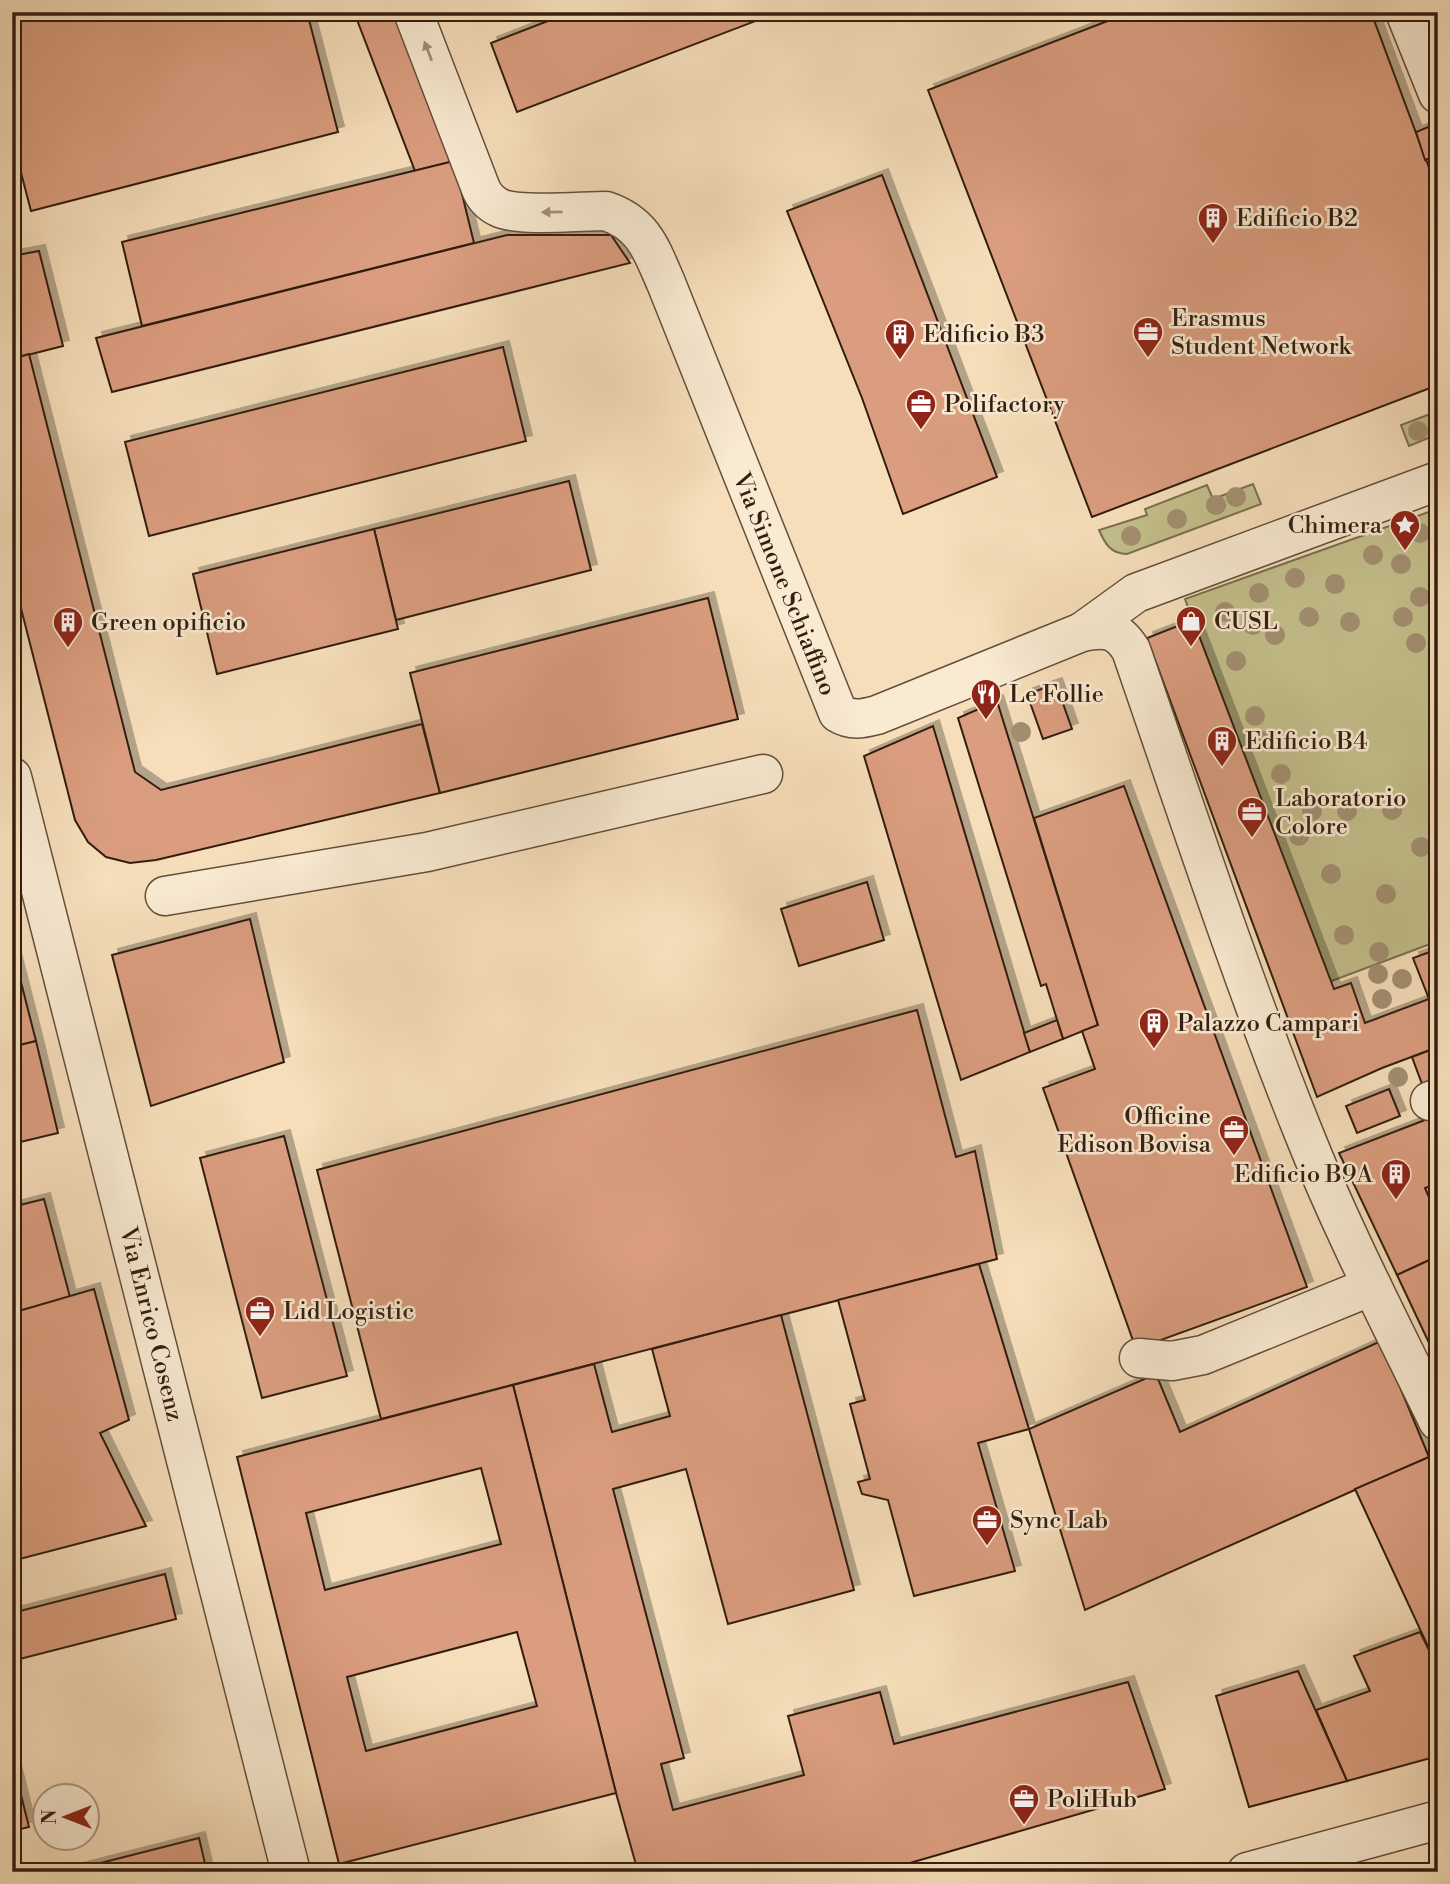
<svg xmlns="http://www.w3.org/2000/svg" width="1450" height="1884" font-family="'Libre Bodoni',serif">
<style>
.green{fill:#c3bf8b;stroke:#7b6e4e;stroke-width:2}
.building{fill:#da9d7f;stroke:#331e11;stroke-width:2;fill-rule:evenodd;filter:url(#shadow)}
.lines{fill:none;stroke-linecap:round;stroke-linejoin:round}
.minor-casing{stroke:#644e3b;stroke-width:41}
.minor{stroke:#f9ead2;stroke-width:38}
.tree{fill:#a28f71}
.oneway{fill:#a08e7b}
.labels{text-anchor:middle;stroke-width:5;stroke-linejoin:round;paint-order:stroke}
.poi-label{font-size:24px;fill:#331e11;stroke:#f9ead2;text-anchor:start}
.street-label{font-size:24px;fill:#331e11;stroke:#f9ead2}
</style>
<defs>
<filter id="shadow"><feDropShadow dx="6" dy="-6" stdDeviation="0" flood-color="#0004"/></filter>
</defs>
<rect width="100%" height="100%" fill="#f6deba"/>
<filter id="stains"><feTurbulence type="fractalNoise" baseFrequency=".00286" numOctaves="4"/><feColorMatrix values="0 0 0 0 .2 0 0 0 0 .09 0 0 0 0 .02 0 0 0 .5 -.17"/></filter>
<radialGradient id="worn" r=".72"><stop offset=".6" stop-color="#630" stop-opacity="0"/><stop offset="1" stop-color="#630" stop-opacity=".3"/></radialGradient>
<g class="green">
<polygon points="1438,411 1438,434 1409,446 1401,425"/>
<path d="M1253,484L1261,504L1127,554C1111,554 1105,544 1099,530L1147,515L1145,509L1207,485L1213,499Z"/>
<polygon points="1434,510 1438,524 1438,941 1329,982 1185,599"/>
</g>
<g class="building">
<polygon points="12,12 307,12 338,132 31,211 12,138"/>
<polygon points="354,12 397,12 454,161 415,171"/>
<polygon points="571,12 779,12 517,112 491,43"/>
<polygon points="1131,12 1371,12 1438,192 1438,385 1092,517 928,90"/>
<polygon points="1438,123 1438,155 1425,160 1416,132"/>
<polygon points="454,161 474,243 142,326 122,242"/>
<polygon points="882,175 997,477 903,514 862,398 787,211"/>
<polygon points="507,235 611,235 630,263 112,392 96,338"/>
<polygon points="39,251 63,346 12,359 12,256"/>
<polygon points="503,347 526,441 149,536 125,442"/>
<polygon points="29,354 135,772 161,790 422,724 440,793 156,860 130,863 106,857 88,842 75,820 12,573 12,359"/>
<polygon points="569,481 591,570 396,620 374,529"/>
<polygon points="374,529 398,629 217,674 193,574"/>
<polygon points="708,598 738,719 440,793 410,673"/>
<polygon points="1193,620 1334,989 1351,983 1365,1023 1429,999 1413,958 1438,949 1438,1047 1382,1068 1317,1097 1147,638"/>
<polygon points="1056,684 1072,729 1043,739 1027,694"/>
<polygon points="997,701 1098,1025 1063,1039 1046,984 1041,986 958,718"/>
<polygon points="933,726 1030,1052 961,1080 864,756"/>
<polygon points="1124,786 1307,1287 1136,1349 1043,1088 1095,1069 1082,1031 1098,1025 1034,818"/>
<polygon points="867,882 884,940 799,966 781,909"/>
<polygon points="250,919 284,1062 151,1106 112,955"/>
<polygon points="12,947 36,1041 12,1047"/>
<polygon points="917,1010 956,1157 975,1151 997,1259 381,1419 317,1170"/>
<polygon points="1057,1020 1063,1039 1030,1052 1024,1033"/>
<polygon points="36,1041 58,1133 12,1144 12,1047"/>
<polygon points="1438,1047 1438,1087 1425,1092 1412,1057"/>
<polygon points="1389,1089 1400,1116 1357,1133 1346,1106"/>
<polygon points="1438,1115 1438,1183 1425,1188 1438,1218 1438,1256 1397,1275 1339,1153"/>
<polygon points="284,1136 347,1376 262,1398 200,1158"/>
<polygon points="44,1199 70,1297 12,1313 12,1207"/>
<polygon points="1438,1256 1438,1362 1397,1275"/>
<polygon points="979,1264 1029,1429 978,1443 1015,1571 914,1596 888,1500 862,1494 858,1482 870,1479 850,1404 865,1400 838,1300"/>
<polygon points="94,1289 129,1420 100,1433 146,1526 12,1561 12,1313"/>
<polygon points="781,1315 854,1590 728,1624 686,1469 613,1489 684,1758 661,1764 673,1810 804,1775 788,1716 880,1692 894,1744 1128,1682 1165,1789 879,1872 638,1872 616,1793 513,1385 594,1364 612,1432 670,1416 652,1349"/>
<polygon points="1381,1341 1429,1457 1085,1610 1029,1429 1156,1374 1180,1432"/>
<path d="M513,1385L616,1793L339,1864L237,1457ZM481,1468L501,1544L325,1590L306,1513ZM517,1632L537,1706L366,1751L347,1677Z"/>
<polygon points="1429,1457 1438,1475 1438,1668 1355,1489"/>
<polygon points="165,1574 176,1619 12,1661 12,1613"/>
<polygon points="1420,1632 1438,1668 1438,1756 1347,1781 1316,1710 1370,1691 1354,1656"/>
<polygon points="1298,1671 1347,1781 1249,1807 1216,1696"/>
<polygon points="12,1759 29,1827 12,1831"/>
<polygon points="199,1838 207,1872 65,1872"/>
</g>
<g class="lines">
<g class="minor-casing">
<g id="minor">
<path d="M413,12L481,189C485,198 491,204 500,208C520,217 581,211 606,211C644,224 651,249 666,283L838,713C851,721 862,719 877,715L1082,632C1106,627 1118,629 1131,650C1187,812 1240,975 1304,1134C1343,1232 1392,1326 1438,1421"/>
<polyline points="1405,12 1438,94"/>
<polyline points="1082,632 1136,593 1438,481"/>
<polyline points="12,777 291,1872"/>
<polyline points="165,896 427,852 763,774"/>
<polyline points="1430,1101 1438,1098"/>
<polyline points="1139,1358 1172,1361 1203,1355 1372,1286"/>
<polyline points="1247,1872 1438,1820"/>
</g>
</g>
<use href="#minor" class="minor"/>
</g>
<g class="tree">
<circle cx="1418" cy="431" r="10"/>
<circle cx="1236" cy="497" r="10"/>
<circle cx="1216" cy="505" r="10"/>
<circle cx="1177" cy="519" r="10"/>
<circle cx="1420" cy="533" r="10"/>
<circle cx="1131" cy="536" r="10"/>
<circle cx="1373" cy="555" r="10"/>
<circle cx="1401" cy="564" r="10"/>
<circle cx="1295" cy="578" r="10"/>
<circle cx="1335" cy="584" r="10"/>
<circle cx="1259" cy="593" r="10"/>
<circle cx="1420" cy="597" r="10"/>
<circle cx="1225" cy="612" r="10"/>
<circle cx="1309" cy="617" r="10"/>
<circle cx="1403" cy="617" r="10"/>
<circle cx="1350" cy="622" r="10"/>
<circle cx="1253" cy="625" r="10"/>
<circle cx="1275" cy="635" r="10"/>
<circle cx="1416" cy="643" r="10"/>
<circle cx="1236" cy="661" r="10"/>
<circle cx="1255" cy="716" r="10"/>
<circle cx="1021" cy="732" r="10"/>
<circle cx="1265" cy="741" r="10"/>
<circle cx="1281" cy="774" r="10"/>
<circle cx="1392" cy="810" r="10"/>
<circle cx="1312" cy="811" r="10"/>
<circle cx="1347" cy="811" r="10"/>
<circle cx="1299" cy="836" r="10"/>
<circle cx="1421" cy="847" r="10"/>
<circle cx="1331" cy="874" r="10"/>
<circle cx="1386" cy="894" r="10"/>
<circle cx="1344" cy="935" r="10"/>
<circle cx="1379" cy="952" r="10"/>
<circle cx="1378" cy="974" r="10"/>
<circle cx="1402" cy="979" r="10"/>
<circle cx="1382" cy="999" r="10"/>
<circle cx="1398" cy="1077" r="10"/>
</g>
<defs><path id="oneway-solid" d="M-6-.8H1V-3.2L6.5 0L1 3.2V.8H-6Z" transform="scale(1.75)"/></defs>
<g class="oneway">
<use href="#oneway-solid" transform="translate(428 51) rotate(-111)"/>
<use href="#oneway-solid" transform="translate(552 212) rotate(179)"/>
</g>
<defs>
<g id="building-pin" transform="scale(1.575)"><path d="M0 17L-7.5 6A9.5 9.5 0 1 1 7.5 6Z" fill="#8f2418" stroke="#f9ead2"/><path d="M-4-6H4V6H1V3H-1V6H-4ZM-2.5-4.3h1.7v1.8h-1.7ZM.8-4.3h1.7v1.8H.8ZM-2.5-1h1.7V.8h-1.7ZM.8-1h1.7V.8H.8Z" fill="#fff"/></g>
<g id="office-pin" transform="scale(1.575)"><path d="M0 17L-7.5 6A9.5 9.5 0 1 1 7.5 6Z" fill="#8f2418" stroke="#f9ead2"/><path d="M-6-3h4V-5.5h4V-3h4V5H-6ZM-1-4.5V-3h2v-1.5ZM-6 0V1H6V0Z" fill="#fff"/></g>
<g id="sight-pin" transform="scale(1.575)"><path d="M0 17L-7.5 6A9.5 9.5 0 1 1 7.5 6Z" fill="#8f2418" stroke="#f9ead2"/><path d="M0-6L1.8-2.2L6-1.7L2.9 1.2L3.7 5.4L0 3.3L-3.7 5.4L-2.9 1.2L-6-1.7L-1.8-2.2Z" fill="#fff"/></g>
<g id="shop-pin" transform="scale(1.575)"><path d="M0 17L-7.5 6A9.5 9.5 0 1 1 7.5 6Z" fill="#8f2418" stroke="#f9ead2"/><path d="M-5-2.5h2.3a2.7 3.5 0 0 1 5.4 0H5L5.5 6h-11ZM-1.5-2.5h3a1.5 2.3 0 0 0-3 0Z" fill="#fff"/></g>
<g id="restaurant-pin" transform="scale(1.575)"><path d="M0 17L-7.5 6A9.5 9.5 0 1 1 7.5 6Z" fill="#8f2418" stroke="#f9ead2"/><path d="M-5-6h1v4h1v-4h1v4h1v-4h1v5L-1.5 .5V6h-2V.5L-5-1ZM5-6V6H3V1.5H1.5Q1.5-4 5-6Z" fill="#fff"/></g>
</defs>
<g fill-rule="evenodd">
<use href="#building-pin" x="1213" y="218"/>
<use href="#office-pin" x="1148" y="332"/>
<use href="#building-pin" x="900" y="334"/>
<use href="#office-pin" x="921" y="404"/>
<use href="#sight-pin" x="1405" y="525"/>
<use href="#shop-pin" x="1191" y="621"/>
<use href="#building-pin" x="68" y="622"/>
<use href="#restaurant-pin" x="986" y="694"/>
<use href="#building-pin" x="1222" y="741"/>
<use href="#office-pin" x="1252" y="812"/>
<use href="#building-pin" x="1154" y="1023"/>
<use href="#office-pin" x="1234" y="1130"/>
<use href="#building-pin" x="1396" y="1174"/>
<use href="#office-pin" x="260" y="1311"/>
<use href="#office-pin" x="987" y="1520"/>
<use href="#office-pin" x="1024" y="1799"/>
</g>
<g class="labels">
<g class="poi-label">
<text x="1236" y="226">Edificio B2</text>
<text x="1171" y="326">Erasmus<tspan x="1171" dy="28">Student Network</tspan></text>
<text x="923" y="342">Edificio B3</text>
<text x="944" y="412">Polifactory</text>
<text x="1382" y="533" text-anchor="end">Chimera</text>
<text x="1214" y="629">CUSL</text>
<text x="91" y="630">Green opificio</text>
<text x="1009" y="702">Le Follie</text>
<text x="1245" y="749">Edificio B4</text>
<text x="1275" y="806">Laboratorio<tspan x="1275" dy="28">Colore</tspan></text>
<text x="1177" y="1031">Palazzo Campari</text>
<text x="1211" y="1124" text-anchor="end">Officine<tspan x="1211" dy="28">Edison Bovisa</tspan></text>
<text x="1373" y="1182" text-anchor="end">Edificio B9A</text>
<text x="283" y="1319">Lid Logistic</text>
<text x="1010" y="1528">Sync Lab</text>
<text x="1047" y="1807">PoliHub</text>
</g>
<g class="street-label">
<text transform="translate(785 584) rotate(68)" y="8">Via Simone Schiaffino</text>
<text transform="translate(152 1324) rotate(76)" y="8">Via Enrico Cosenz</text>
</g>
</g>
<rect width="1450" height="1884" fill="none" stroke="#f6deba" stroke-width="42"/>
<rect x="14" y="14" width="1422" height="1856" fill="none" stroke="#331e11" stroke-width="3.5"/>
<rect x="21" y="21" width="1408" height="1842" fill="none" stroke="#331e11" stroke-width="2"/>
<g transform="translate(66 1817) rotate(270)"><circle r="33" fill="#f9ead2" stroke="#aa9885" stroke-width="2"/>
<path d="M0-5L12 26L0 18L-12 26Z" fill="#8f2418"/>
<text y="-10" font-size="19" font-weight="bold" text-anchor="middle" fill="#331e11">N</text>
</g>
<rect width="100%" height="100%" filter="url(#stains)"/>
<rect width="100%" height="100%" fill="url(#worn)"/>
</svg>
